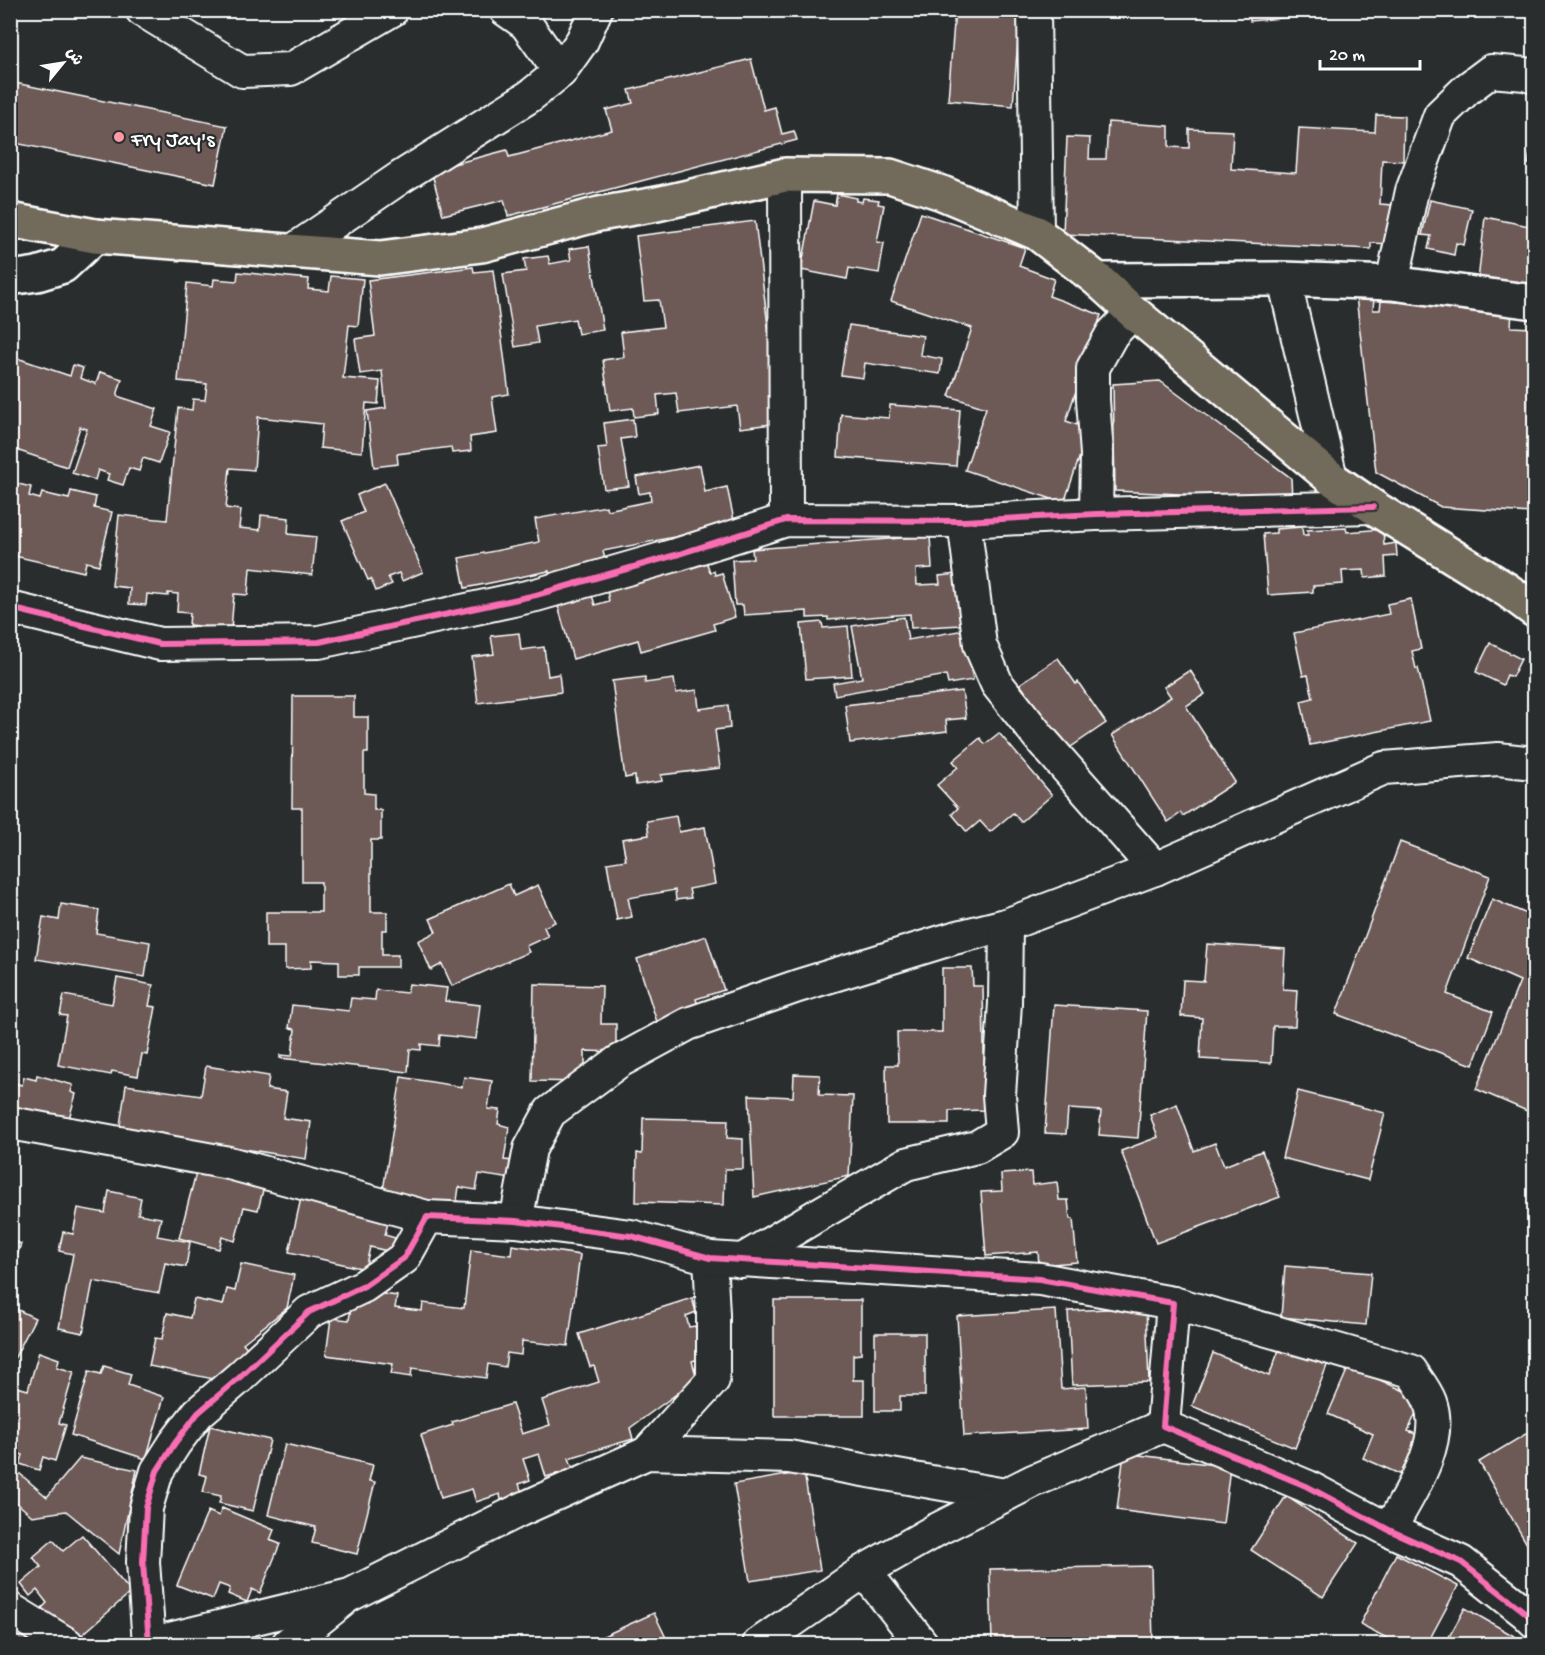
<svg xmlns="http://www.w3.org/2000/svg" width="1545" height="1655" font-family="'Gochi Hand','Playpen Sans Arabic',sans-serif">
<style>
.building{fill:#6d5a57;stroke:#fff;stroke-width:1.5}
.lines{fill:none;stroke-linecap:round;stroke-linejoin:round}
.minor-casing{stroke:#fff;stroke-width:36}
.tertiary-casing{stroke:#fff;stroke-width:38}
.primary-casing{stroke:#fff;stroke-width:38}
.minor{stroke:#2a2d2e;stroke-width:32}
.tertiary{stroke:#2a2d2e;stroke-width:33}
.primary{stroke:#726b5a;stroke-width:33}
.cycleway-casing{stroke:#2a2d2e;stroke-width:10}
.cycleway{stroke:#f96db3;stroke-width:6}
.poi-dot{fill:#ff9aa2;stroke:#2a2d2e;stroke-width:2}
.labels{text-anchor:middle;stroke-width:4.5;stroke-linejoin:round;paint-order:stroke}
.poi-label{font-size:22px;fill:#fff;stroke:#2a2d2e;text-anchor:start}
</style>
<rect width="100%" height="100%" fill="#2a2d2e"/>
<filter id="ink" filterUnits="userSpaceOnUse"><feTurbulence type="fractalNoise" baseFrequency=".0167" numOctaves="2"/><feDisplacementMap in="SourceGraphic" scale="12" xChannelSelector="R" yChannelSelector="G"/><feConvolveMatrix kernelMatrix="1 2 1 2 8 2 1 2 1" color-interpolation-filters="sRGB"/></filter>
<g filter="url(#ink)">
<g class="building">
<polygon points="955,10 1020,10 1013,106 948,100"/>
<polygon points="1249,10 1324,10 1325,14 1250,21"/>
<polygon points="751,59 764,110 775,107 782,134 794,131 797,140 508,216 504,200 443,215 431,170 507,150 509,157 612,130 606,110 633,103 629,90"/>
<polygon points="10,82 227,126 215,184 10,142"/>
<polygon points="1376,115 1404,116 1403,161 1382,160 1380,204 1393,205 1392,244 1371,243 1371,249 1063,234 1067,137 1090,138 1089,159 1106,159 1108,122 1169,126 1169,147 1189,148 1189,129 1233,131 1231,169 1296,173 1299,128 1375,132"/>
<polygon points="1534,130 1534,165 1528,164"/>
<polygon points="837,194 856,198 856,201 862,202 863,198 879,200 878,204 884,205 877,242 884,243 879,273 849,268 847,279 801,270 814,201 835,205"/>
<polygon points="1430,200 1472,209 1464,245 1456,243 1454,255 1428,249 1431,236 1422,235"/>
<polygon points="921,213 1025,248 1019,266 1054,279 1049,296 1101,315 1066,421 1089,429 1064,503 965,470 986,408 949,396 972,328 891,301"/>
<polygon points="1485,217 1534,227 1534,290 1478,281"/>
<polygon points="755,221 780,423 740,428 737,406 679,413 676,393 657,395 659,414 634,417 633,408 610,411 603,360 624,357 621,332 663,327 659,300 644,301 636,236"/>
<polygon points="589,246 603,330 578,334 575,319 535,326 538,343 515,347 503,274 526,271 524,259 548,256 550,264 571,260 569,249"/>
<polygon points="473,267 474,272 493,270 509,394 492,397 497,433 470,437 471,451 452,453 451,447 397,454 398,464 374,467 367,411 386,408 382,371 360,374 355,339 375,336 368,280"/>
<polygon points="238,272 309,279 308,289 329,291 331,276 363,279 358,326 349,325 343,378 380,381 378,404 366,403 362,452 320,448 322,424 258,417 254,470 230,468 226,508 241,510 239,528 260,530 261,515 289,518 288,534 316,537 312,575 250,568 248,595 234,594 231,629 189,625 190,613 177,612 178,594 168,593 168,596 147,594 146,605 129,604 130,588 112,586 119,515 167,520 178,408 192,410 193,399 205,400 207,384 178,381 187,283 213,286 214,279 237,281"/>
<polygon points="1356,296 1374,298 1373,310 1380,310 1381,301 1512,310 1511,327 1534,328 1534,554 1529,554 1531,513 1441,507 1376,472"/>
<polygon points="849,325 923,336 920,355 942,359 940,374 865,363 863,378 841,375"/>
<polygon points="17,358 70,376 73,365 83,368 80,378 96,384 100,372 122,379 117,396 157,409 151,426 170,432 159,463 143,458 139,471 129,468 123,485 107,480 109,474 98,470 95,480 72,473 87,429 80,427 67,467 10,448 10,378"/>
<polygon points="1160,381 1291,478 1292,499 1115,491 1113,384"/>
<polygon points="890,405 960,410 956,466 838,457 841,414 889,418"/>
<polygon points="633,419 635,437 621,439 629,486 604,489 598,448 607,447 604,423"/>
<polygon points="700,465 705,492 727,487 735,525 603,551 606,565 549,576 549,571 465,588 459,558 539,542 535,519 606,506 607,510 651,501 650,492 639,494 636,477"/>
<polygon points="10,482 31,487 29,496 40,499 42,493 69,499 71,491 96,497 94,508 112,512 99,565 86,562 84,572 10,555"/>
<polygon points="385,483 423,572 402,581 399,573 388,577 392,584 376,591 371,579 368,580 342,521 364,512 357,495"/>
<polygon points="1302,527 1303,535 1308,535 1307,530 1346,528 1347,532 1383,529 1384,545 1396,543 1397,556 1385,557 1386,576 1365,578 1364,570 1342,571 1343,584 1313,586 1313,592 1268,595 1263,534 1276,533 1276,529"/>
<polygon points="930,536 932,568 916,569 917,585 940,584 939,576 957,574 961,625 911,628 910,614 828,620 828,617 807,618 807,611 744,615 743,605 735,605 732,560 753,559 752,549"/>
<polygon points="706,561 710,572 714,571 715,575 722,573 735,617 713,624 715,630 641,651 638,640 573,659 558,606 592,595 595,605 609,601 607,591"/>
<polygon points="1411,599 1421,649 1412,651 1416,669 1418,668 1430,721 1310,745 1301,701 1313,698 1308,675 1303,676 1294,633 1389,614 1387,604"/>
<polygon points="904,617 908,640 964,630 973,680 948,684 946,675 835,695 833,683 862,678 852,626"/>
<polygon points="822,622 823,628 848,626 852,676 806,679 801,624"/>
<polygon points="519,633 521,650 544,647 548,676 559,674 561,692 478,703 472,657 494,654 491,636"/>
<polygon points="1490,643 1521,659 1512,677 1507,675 1503,685 1476,672"/>
<polygon points="1058,658 1076,684 1078,682 1106,723 1065,751 1020,684"/>
<polygon points="1190,670 1205,694 1186,706 1235,782 1183,816 1181,813 1168,822 1112,735 1171,697 1164,687"/>
<polygon points="645,677 645,683 674,679 676,693 697,690 699,709 728,705 730,728 715,730 720,768 661,775 662,781 636,785 635,776 625,778 612,681"/>
<polygon points="962,691 966,718 946,720 947,731 850,743 845,705"/>
<polygon points="293,696 354,696 354,717 368,717 368,753 364,753 364,793 374,794 374,810 381,810 381,840 371,840 371,912 387,912 387,930 382,930 382,955 398,955 398,967 359,967 359,975 339,975 339,961 311,960 311,968 285,969 285,947 266,947 266,912 321,912 321,882 302,882 302,808 292,808"/>
<polygon points="999,733 1052,795 1021,822 1013,813 990,832 980,821 967,832 952,814 958,808 937,785 958,767 953,761 980,738 985,744"/>
<polygon points="676,816 679,832 705,827 715,884 689,889 691,898 676,900 675,890 628,898 632,917 617,920 607,863 626,860 622,839 649,835 647,821"/>
<polygon points="1400,842 1490,876 1447,994 1493,1012 1473,1065 1336,1014"/>
<polygon points="509,884 514,896 538,885 555,922 544,927 548,936 526,946 529,952 452,986 442,964 431,970 418,941 436,932 430,919"/>
<polygon points="1492,899 1534,917 1534,1093 1527,1111 1476,1089 1520,981 1468,958"/>
<polygon points="61,904 99,910 96,933 150,942 145,977 36,959 43,917 59,920"/>
<polygon points="706,936 724,990 696,999 699,1009 657,1022 637,959"/>
<polygon points="1207,944 1285,949 1283,989 1297,990 1295,1026 1273,1026 1271,1063 1200,1059 1202,1018 1181,1016 1183,980 1204,981"/>
<polygon points="942,968 972,968 973,986 983,986 985,1110 949,1111 949,1124 887,1124 886,1065 898,1065 897,1032 942,1032"/>
<polygon points="117,978 153,985 149,1006 156,1007 147,1055 142,1054 138,1076 112,1071 111,1075 58,1065 67,1016 60,1015 64,995 112,1004"/>
<polygon points="409,984 447,988 445,1001 480,1005 476,1039 440,1035 439,1046 421,1044 421,1050 410,1049 408,1072 280,1058 280,1055 292,1056 295,1029 289,1028 292,1005 349,1011 351,998 375,1000 376,990 407,993"/>
<polygon points="534,984 602,986 601,1024 616,1024 616,1052 585,1051 585,1082 532,1081"/>
<polygon points="1054,1005 1147,1011 1138,1138 1099,1135 1101,1111 1068,1109 1066,1134 1045,1133"/>
<polygon points="206,1066 269,1076 267,1089 287,1092 283,1118 311,1122 306,1159 159,1135 118,1139 126,1085 201,1096"/>
<polygon points="794,1074 820,1075 819,1095 853,1096 849,1176 754,1197 749,1095 793,1097"/>
<polygon points="37,1075 73,1085 71,1092 76,1094 68,1122 10,1106 10,1082 22,1085 24,1077 36,1080"/>
<polygon points="401,1077 462,1087 464,1077 492,1081 488,1109 500,1110 498,1124 509,1127 504,1160 514,1161 511,1179 479,1174 476,1190 459,1187 456,1208 382,1197"/>
<polygon points="1298,1091 1385,1113 1368,1180 1282,1158"/>
<polygon points="1177,1104 1194,1151 1215,1143 1224,1166 1262,1151 1280,1197 1156,1243 1121,1151 1158,1137 1150,1115"/>
<polygon points="643,1118 728,1120 727,1138 743,1139 743,1169 725,1169 724,1205 636,1202 637,1153 642,1154"/>
<polygon points="197,1169 264,1186 258,1210 244,1207 235,1241 222,1237 219,1249 179,1238"/>
<polygon points="1031,1172 1032,1185 1057,1182 1059,1200 1068,1200 1070,1219 1073,1219 1077,1262 1039,1265 1038,1252 986,1256 981,1192 1002,1191 1001,1174"/>
<polygon points="109,1191 141,1198 138,1214 161,1218 157,1236 190,1242 186,1267 165,1263 159,1293 93,1281 83,1333 59,1328 73,1254 59,1251 63,1232 73,1234 78,1208 105,1213"/>
<polygon points="301,1198 390,1214 385,1235 395,1238 392,1252 370,1247 365,1269 289,1252"/>
<polygon points="10,1239 21,1244 13,1267 10,1266"/>
<polygon points="512,1245 580,1255 568,1346 522,1341 521,1355 507,1353 505,1367 488,1364 486,1378 412,1368 411,1377 391,1374 393,1364 326,1355 331,1318 349,1320 352,1302 368,1304 369,1292 397,1296 395,1308 422,1311 423,1303 464,1308 471,1250 511,1255"/>
<polygon points="241,1264 294,1275 287,1308 243,1343 249,1350 228,1382 149,1366 155,1338 162,1339 167,1313 190,1318 194,1299 223,1305 227,1289 235,1291"/>
<polygon points="1285,1266 1371,1273 1366,1325 1281,1317"/>
<polygon points="692,1298 696,1312 686,1316 689,1327 695,1326 705,1357 692,1361 697,1379 630,1428 633,1439 569,1458 573,1469 546,1477 539,1454 523,1459 530,1480 519,1484 522,1493 501,1500 500,1494 476,1502 472,1489 441,1498 421,1435 453,1425 452,1422 512,1404 522,1434 550,1425 542,1400 599,1382 594,1366 590,1367 579,1334"/>
<polygon points="774,1300 861,1300 861,1354 853,1355 853,1380 864,1380 864,1416 774,1416"/>
<polygon points="10,1306 35,1318 10,1367"/>
<polygon points="1146,1307 1149,1382 1072,1385 1068,1311"/>
<polygon points="1056,1310 1061,1389 1086,1387 1088,1429 964,1436 957,1316"/>
<polygon points="875,1333 925,1333 925,1396 900,1396 900,1411 875,1411"/>
<polygon points="1281,1345 1328,1363 1295,1448 1192,1406 1213,1353 1269,1376"/>
<polygon points="39,1352 59,1359 57,1367 74,1372 59,1423 66,1425 55,1461 43,1457 39,1470 20,1464 23,1455 10,1451 10,1385 28,1390"/>
<polygon points="104,1366 131,1374 128,1385 164,1397 146,1459 71,1435 89,1371 101,1374"/>
<polygon points="1349,1366 1422,1399 1408,1431 1421,1436 1404,1476 1363,1458 1373,1434 1328,1414"/>
<polygon points="210,1426 270,1440 253,1511 219,1503 221,1496 203,1492 207,1476 199,1474"/>
<polygon points="1534,1429 1534,1556 1479,1462"/>
<polygon points="285,1444 373,1465 369,1481 375,1482 357,1554 312,1543 316,1527 268,1515"/>
<polygon points="1124,1453 1230,1467 1223,1524 1117,1510"/>
<polygon points="80,1458 137,1470 119,1554 66,1511 32,1516 10,1497 10,1483 19,1473 47,1497"/>
<polygon points="804,1472 820,1570 750,1581 734,1484"/>
<polygon points="1286,1496 1358,1543 1323,1597 1251,1550"/>
<polygon points="222,1508 274,1530 270,1540 280,1544 260,1593 252,1589 247,1602 228,1594 230,1588 219,1584 213,1599 177,1585 208,1511 219,1516"/>
<polygon points="82,1535 131,1592 74,1642 40,1610 47,1603 37,1590 30,1596 21,1584 41,1567 33,1557 53,1540 63,1551"/>
<polygon points="1396,1554 1458,1586 1427,1644 1398,1644 1360,1624"/>
<polygon points="1151,1566 1153,1644 992,1644 990,1569"/>
<polygon points="1465,1608 1521,1640 1518,1644 1445,1644"/>
<polygon points="654,1613 669,1644 586,1644"/>
<polygon points="10,1627 27,1633 26,1640 37,1644 10,1644"/>
</g>
<g class="lines">
<g class="minor-casing">
<g id="minor">
<polyline points="142,10 242,71 291,69 392,10"/>
<polyline points="506,10 526,24 560,72"/>
<polyline points="1034,10 1037,233"/>
<polyline points="785,175 786,520"/>
<polyline points="291,252 401,177 530,96 560,72 582,41 596,10"/>
<polyline points="1284,279 1331,478"/>
<polyline points="1392,283 1412,191 1440,115 1467,89 1491,71 1525,74 1534,77"/>
<polyline points="1096,514 1097,454 1093,400 1093,368 1112,334 1133,312"/>
<polyline points="964,521 980,645 997,684 1039,737 1155,869"/>
<polyline points="10,608 160,644 319,642 536,595 679,554 786,520 964,521 1096,514 1373,507"/>
<polyline points="10,1123 229,1163 427,1217"/>
<polyline points="516,1221 530,1149 550,1112 618,1062 688,1024 798,986 954,938 1006,925 1155,869 1384,768 1498,759 1534,763"/>
<polyline points="741,1261 816,1216 906,1164 977,1147 1002,1132 999,1095 1005,1003 1006,925"/>
<path d="M1173,1303L1411,1371C1417,1380 1426,1391 1430,1402C1445,1443 1408,1496 1389,1530"/>
<polyline points="647,1453 713,1380 713,1314 710,1258"/>
<polyline points="864,1571 922,1644"/>
<polyline points="10,1609 67,1644"/>
<polyline points="149,1644 143,1562 146,1508 157,1471 175,1443 198,1413 240,1377 309,1312 364,1286 404,1258 427,1217 516,1221 631,1236 710,1258 1040,1279 1173,1303 1163,1426 1306,1486 1389,1530 1461,1562 1526,1613 1534,1621"/>
<polyline points="149,1644 350,1595 520,1510 647,1453 789,1457 1005,1495"/>
<polyline points="288,1644 342,1601"/>
<polyline points="759,1644 864,1571 938,1529 1033,1481 1163,1426"/>
</g>
</g>
<g class="tertiary-casing">
<g id="tertiary">
<polyline points="10,278 37,274 63,266 95,236"/>
<polyline points="1098,280 1284,279 1392,283 1534,302"/>
</g>
</g>
<g class="primary-casing">
<polyline id="primary" points="10,220 95,236 380,258 482,245 599,214 657,204 785,175 890,176 942,193 1037,233 1098,280 1133,312 1331,478 1373,507 1507,590 1534,610"/>
</g>
<use href="#minor" class="minor"/>
<use href="#tertiary" class="tertiary"/>
<use href="#primary" class="primary"/>
<g class="cycleway-casing">
<g id="cycleway">
<polyline points="10,608 160,644 319,642 536,595 679,554 786,520 964,521 1096,514 1373,507"/>
<polyline points="149,1644 143,1562 146,1508 157,1471 175,1443 198,1413 240,1377 309,1312 364,1286 404,1258 427,1217 516,1221 631,1236 710,1258 1040,1279 1173,1303 1163,1426 1306,1486 1389,1530 1461,1562 1526,1613 1534,1621"/>
</g>
</g>
<use href="#cycleway" class="cycleway"/>
</g>
</g>
<circle class="poi-dot" cx="119" cy="137" r="6"/>
<g class="labels">
<g class="poi-label">
<text x="131" y="145">Fry Jay's</text>
</g>
</g>
<rect width="1545" height="1655" fill="none" stroke="#2a2d2e" stroke-width="36"/>
<rect x="18" y="18" width="1509" height="1619" fill="none" stroke="#fff" stroke-width="2" filter="url(#ink)"/>
<g transform="translate(63 63) rotate(60)" stroke="#2a2d2e" stroke-width="4.5" paint-order="stroke">
<path d="M0-4.5L10 22L0 15L-10 22Z" fill="#ffffff"/>
<text y="-9" font-size="16" font-weight="bold" text-anchor="middle" fill="#ffffff">ش</text>
</g>
<path d="M1320 60v9h100v-9" fill="none" stroke="#ffffff" stroke-width="3"/>
<text x="1329" y="60" font-size="18" fill="#ffffff" stroke="#2a2d2e" stroke-width="4.5" paint-order="stroke">20 m</text>
</svg>
